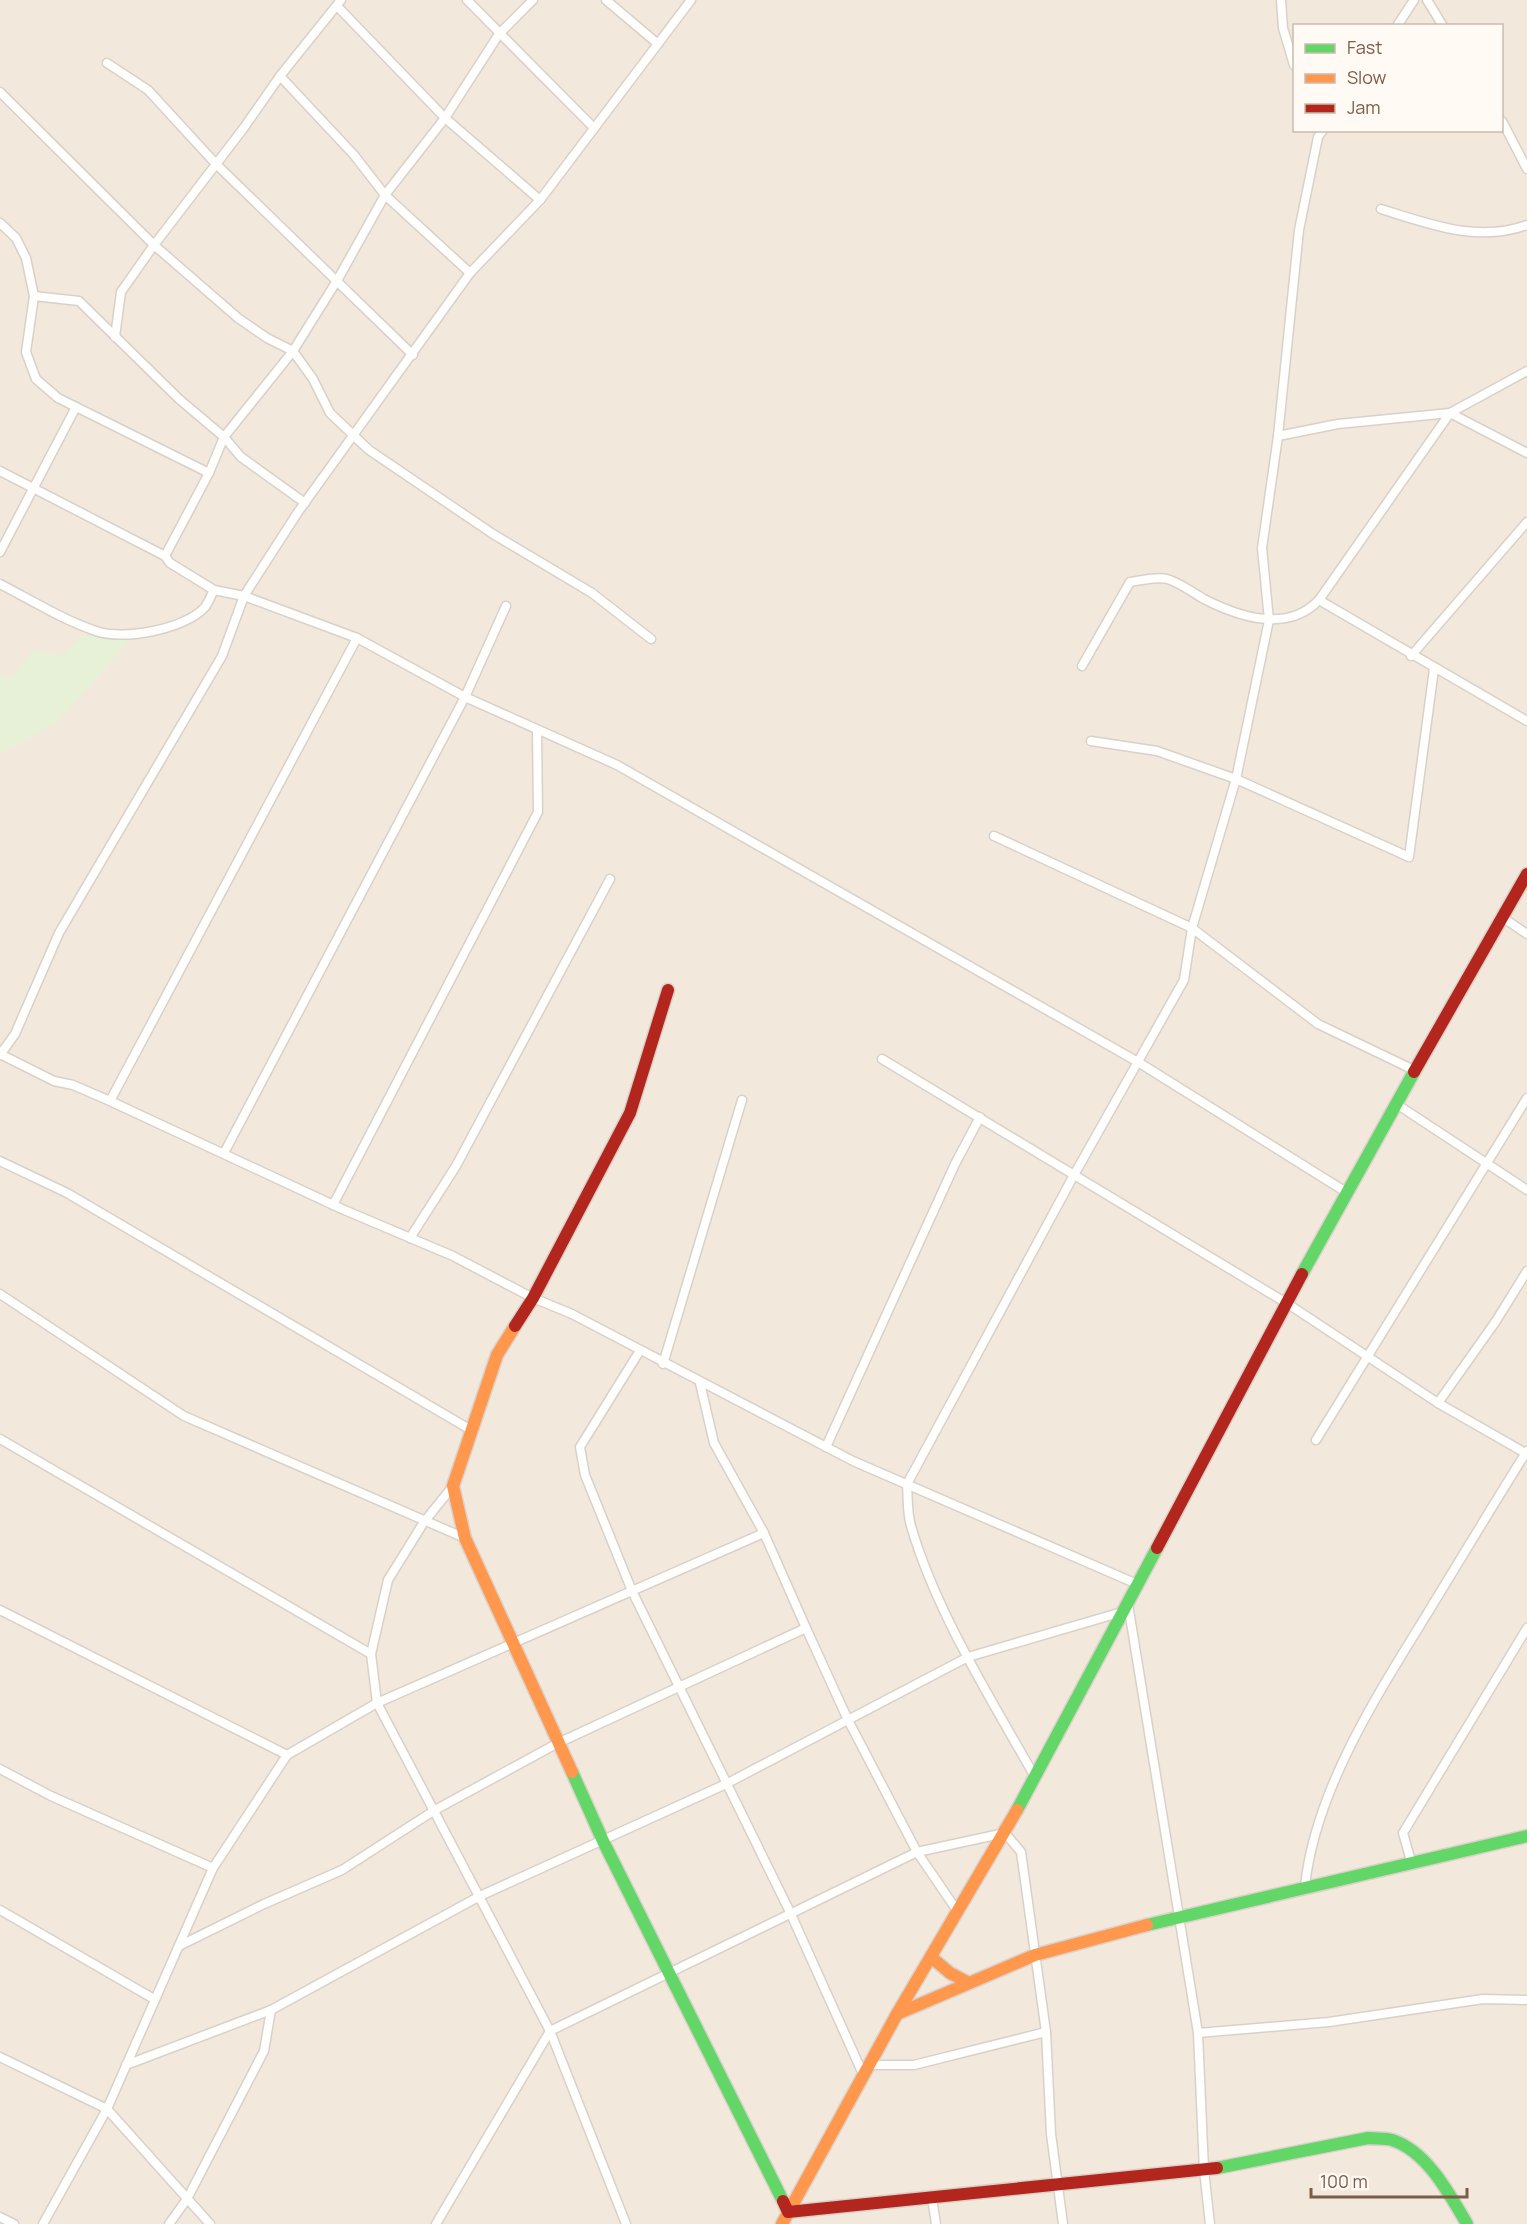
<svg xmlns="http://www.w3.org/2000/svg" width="1527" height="2224" font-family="Manrope,sans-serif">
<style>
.residential{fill:#f3e8dc;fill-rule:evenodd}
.green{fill:#e7f1d8}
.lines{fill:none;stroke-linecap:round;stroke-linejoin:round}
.street-casing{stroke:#d8d1c9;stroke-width:11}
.fast-casing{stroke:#dad2ca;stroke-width:15}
.slow-casing{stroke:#dad2ca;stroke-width:15}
.jam-casing{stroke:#dad2ca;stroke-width:15}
.street{stroke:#fefefc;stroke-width:8}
.fast{stroke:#63d668;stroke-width:12}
.slow{stroke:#ff974d;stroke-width:12}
.jam{stroke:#b3261e;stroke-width:12}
</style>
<rect width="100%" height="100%" fill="#faf5ee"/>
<path class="residential" d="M0,0H1527V2224H0ZM1294,26H1502V130H1294Z"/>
<polygon class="green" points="82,636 132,638 59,721 0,754 0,675 12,679 32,650 60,656"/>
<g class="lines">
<g class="street-casing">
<g id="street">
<polyline points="341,0 280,76 243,129 154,245 238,318 267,338 293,351 313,379 330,413 369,450 493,534 592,593 651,639"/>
<polyline points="467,0 594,128"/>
<polyline points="606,0 658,44"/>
<polyline points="1281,0 1283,28 1294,65"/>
<polyline points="1427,0 1443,26"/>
<polyline points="337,6 445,118 540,200"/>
<polyline points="1397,26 1414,0"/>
<polyline points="107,63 148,90 216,164 413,355"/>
<polyline points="280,76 354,155 385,195 470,273"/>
<polyline points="0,92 154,245 121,292 115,337"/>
<polyline points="1502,121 1527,169"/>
<path d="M1381,209C1429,224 1478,243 1527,225"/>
<polyline points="0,223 16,238 26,258 34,296 26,352 36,379 58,398 209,473"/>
<polyline points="34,296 79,301 179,399 224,437 241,457 305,503"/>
<polyline points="1278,436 1338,424 1450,413 1527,453"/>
<polyline points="0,471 165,556 170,563 214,590 244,596 357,638 465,697 617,765 1138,1062 1346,1192"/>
<polyline points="0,552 76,407"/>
<polyline points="165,556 209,473 224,437 293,351 338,279 385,195 445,118 499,34 533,0"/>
<path d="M0,584C31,600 63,620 96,631C123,641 186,629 205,607C209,602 211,595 214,590"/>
<polyline points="1319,600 1527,721"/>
<polyline points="1411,656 1527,522"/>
<path d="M1082,666L1130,582C1140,581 1156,576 1167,579C1179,582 1193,593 1204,599C1239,617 1288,633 1319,600L1450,413L1527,371"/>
<polyline points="1091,741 1157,751 1236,779 1409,857 1434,669"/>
<polyline points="994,836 1192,928 1318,1024 1416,1071"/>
<polyline points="1502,917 1527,934"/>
<polyline points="0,1054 54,1081 73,1085 110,1101 342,1209 453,1256 533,1298 572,1314 853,1461 1137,1584"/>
<polyline points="0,1055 15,1034 59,933 222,656 244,596 298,512 470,273 540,200 691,0"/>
<polyline points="882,1059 1288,1304 1438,1403 1527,1454"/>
<polyline points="110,1101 357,638"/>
<polyline points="1398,1105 1527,1190"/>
<polyline points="224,1153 465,697 506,606"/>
<polyline points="0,1161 67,1193 471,1430"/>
<polyline points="333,1205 538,812 537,730"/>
<polyline points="410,1238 456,1166 610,879"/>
<polyline points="0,1294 184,1416 465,1538"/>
<polyline points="639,1352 580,1447 585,1475 632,1591 790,1912 863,2074"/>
<polyline points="663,1364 742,1100"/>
<polyline points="700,1383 714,1443 764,1533 806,1628"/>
<polyline points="1438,1403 1496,1321 1527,1271"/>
<polyline points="0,1439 371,1654"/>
<polyline points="1316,1440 1527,1098"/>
<polyline points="826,1447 955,1164 980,1117"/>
<polyline points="453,1486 424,1522 388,1580 371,1654 377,1703 550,2031 626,2224"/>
<polyline points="1128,1604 1198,2033 1204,2170 1210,2224"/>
<polyline points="0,1610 287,1755"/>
<polyline points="0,1769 51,1796 213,1868"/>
<path d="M1035,1777C991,1699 936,1612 911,1526C907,1513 908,1498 907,1484L1074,1175L1184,980L1192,928L1236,779L1269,620L1262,548L1278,436L1299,230L1318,137L1323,130"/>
<polyline points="1411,1861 1403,1833 1527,1628"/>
<path d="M1305,1886C1315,1791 1377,1695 1427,1614C1460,1560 1493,1505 1527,1451"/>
<polyline points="0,1910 154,1999"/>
<polyline points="179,1946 264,1904 342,1870 435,1810 558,1743 806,1628 848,1720 917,1852 958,1912"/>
<polyline points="1198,2033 1329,2022 1483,1999 1527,2000"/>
<polyline points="0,2057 107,2109 210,2224"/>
<polyline points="126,2065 271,2010 480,1896 726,1784 968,1657 1122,1612"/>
<polyline points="869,2065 914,2065 1046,2032"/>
<polyline points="932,2198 936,2224"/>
<polyline points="0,2217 14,2224"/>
<polyline points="43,2224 107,2109 213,1868 287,1755 377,1703 764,1533"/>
<polyline points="169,2224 187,2199 264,2051 271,2010"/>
<polyline points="436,2224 550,2031 917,1852 1005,1833 1021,1852 1046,2032 1051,2134 1063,2224"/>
</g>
</g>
<g class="fast-casing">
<g id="fast">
<polyline points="1302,1274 1414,1072"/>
<polyline points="572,1772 603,1841 783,2201"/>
<polyline points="1017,1810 1157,1548"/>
<polyline points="1147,1925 1527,1836"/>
<path d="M1217,2168L1368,2138C1376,2139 1384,2138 1392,2140C1427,2151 1450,2195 1467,2224"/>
</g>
</g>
<g class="slow-casing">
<g id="slow">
<polyline points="515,1326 497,1355 453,1486 465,1538 572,1772"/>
<polyline points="931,1957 950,1973 969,1983"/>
<polyline points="897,2014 1035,1955 1147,1925"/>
<polyline points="782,2224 897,2014 1017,1810"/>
</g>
</g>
<g class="jam-casing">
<g id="jam">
<polyline points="1414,1072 1527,874"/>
<polyline points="515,1326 533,1298 630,1113 668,990"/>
<polyline points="1157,1548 1302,1274"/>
<polyline points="783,2201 788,2212 1217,2168"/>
</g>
</g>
<use href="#street" class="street"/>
<use href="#fast" class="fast"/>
<use href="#slow" class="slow"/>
<use href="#jam" class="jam"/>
</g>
<rect x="1293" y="24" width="210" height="108" fill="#fffaf3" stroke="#cbbbaf" stroke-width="1.5"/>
<rect x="1305" y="44" width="30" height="9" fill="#63d668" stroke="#cbbbaf" stroke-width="1.5"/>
<text x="1347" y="54" font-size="18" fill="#7d5c4a">Fast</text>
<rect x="1305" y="74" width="30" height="9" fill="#ff974d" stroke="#cbbbaf" stroke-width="1.5"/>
<text x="1347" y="84" font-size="18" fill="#7d5c4a">Slow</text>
<rect x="1305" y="104" width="30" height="9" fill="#b3261e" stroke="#cbbbaf" stroke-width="1.5"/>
<text x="1347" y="114" font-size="18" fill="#7d5c4a">Jam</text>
<path d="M1311 2188v9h156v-9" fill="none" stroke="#7d5c4a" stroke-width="3"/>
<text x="1320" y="2188" font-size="18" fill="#7d5c4a" stroke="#fffaf3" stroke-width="4.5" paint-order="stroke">100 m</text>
</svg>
